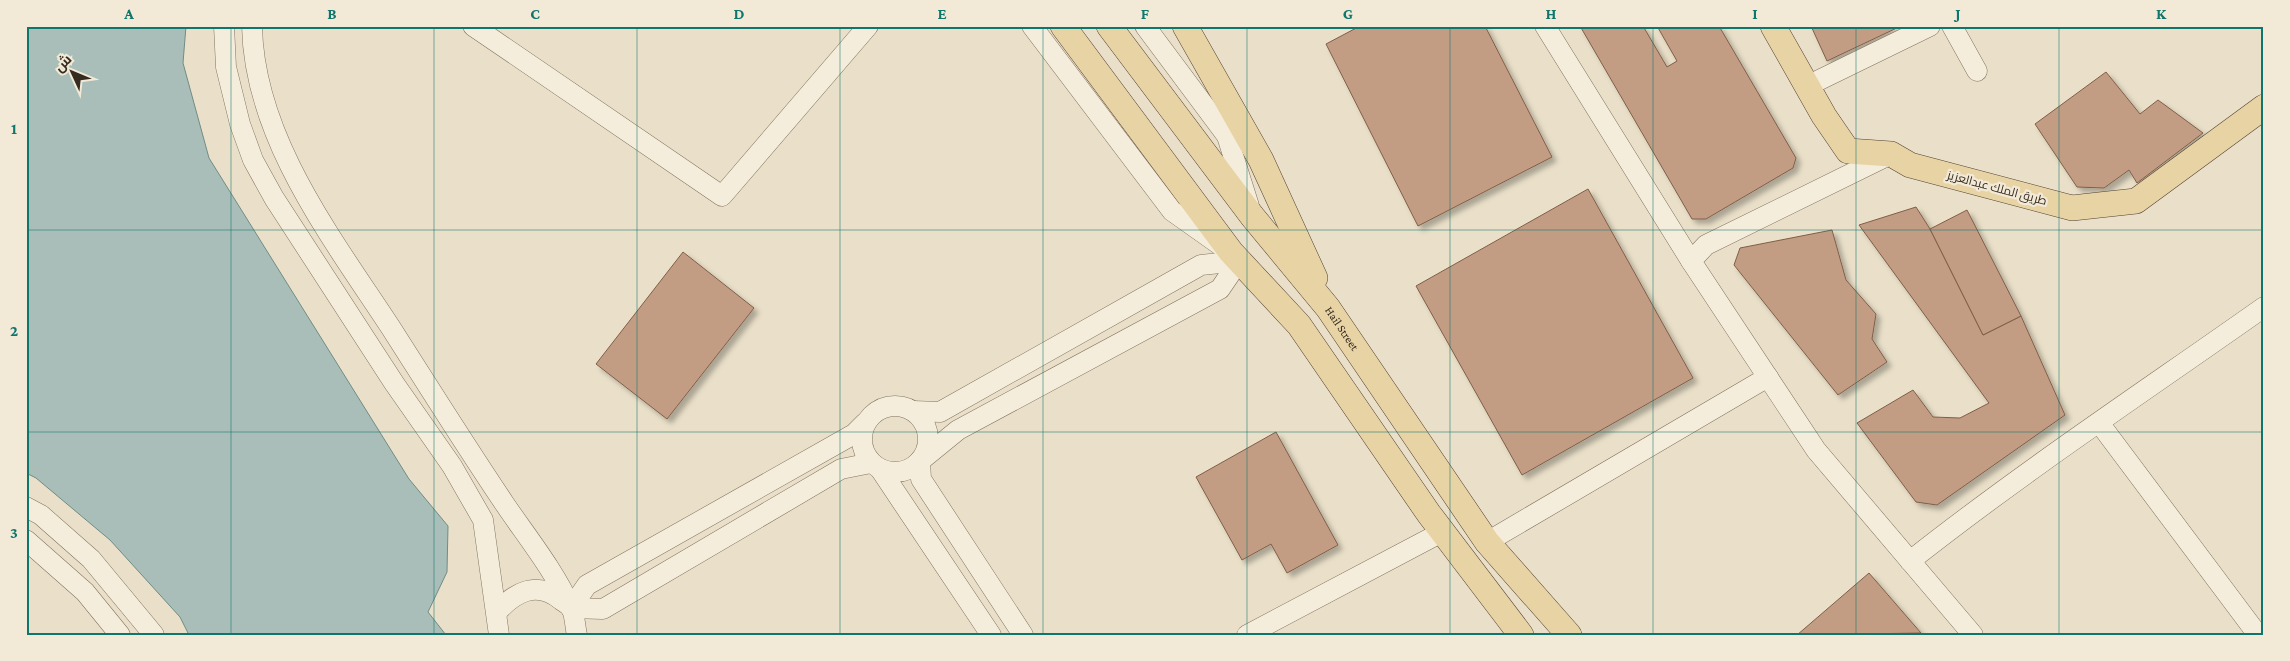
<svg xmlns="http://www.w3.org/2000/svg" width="2290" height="661" font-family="'Crimson Pro',Cairo,serif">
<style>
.water{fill:#a9beb8;stroke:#708c85}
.building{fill:#c39d83;stroke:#805e48;filter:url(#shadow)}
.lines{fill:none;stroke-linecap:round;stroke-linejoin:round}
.minor-casing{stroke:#84735f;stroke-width:21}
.major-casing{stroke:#524133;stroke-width:26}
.minor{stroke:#f5eddb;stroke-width:20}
.major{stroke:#e8d3a5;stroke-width:25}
.grid{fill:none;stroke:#0f766e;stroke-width:1;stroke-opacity:0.55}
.labels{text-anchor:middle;stroke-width:4.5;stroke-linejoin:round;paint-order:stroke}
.street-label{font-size:12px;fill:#362b21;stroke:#f2ead7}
.neatline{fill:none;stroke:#0f766e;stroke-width:2}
.grid-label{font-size:16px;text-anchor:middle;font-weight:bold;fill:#0f766e}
</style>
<defs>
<filter id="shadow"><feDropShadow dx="4.5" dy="4.5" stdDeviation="2.5" flood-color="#0004"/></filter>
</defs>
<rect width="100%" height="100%" fill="#eae0c9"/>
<polygon class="water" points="26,26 186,26 183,63 209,158 409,479 448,526 447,572 428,612 446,635 189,635 180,617 110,540 36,478 26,473"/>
<g class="building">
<polygon points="1360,26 1485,26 1552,157 1418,226 1326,44"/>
<polygon points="1580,26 1643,26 1667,67 1677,61 1657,26 1719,26 1796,158 1793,168 1706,219 1692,219"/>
<polygon points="1811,26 1901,26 1827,61"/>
<polygon points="2106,72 2140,114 2158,100 2203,133 2137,183 2129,170 2104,188 2077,187 2035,124"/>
<polygon points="1588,189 1693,378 1522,475 1416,286"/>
<polygon points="1916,207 1930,229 1983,335 2021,316 2065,415 1937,505 1916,502 1857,423 1913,390 1933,417 1960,418 1989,403 1859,225"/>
<polygon points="1967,210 2021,316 1983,335 1930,229"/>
<polygon points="1832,230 1846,280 1876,314 1872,339 1887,362 1838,395 1734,265 1740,248"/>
<polygon points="683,252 754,308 667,419 596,364"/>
<polygon points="1276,432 1338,545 1287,573 1271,544 1242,560 1196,477"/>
<polygon points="1869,573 1921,633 1797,635"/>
</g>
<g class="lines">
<g class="minor-casing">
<g id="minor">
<polyline points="224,26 226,67 240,124 253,160 274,198 394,383 452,466 483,520 499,635"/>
<path d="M252,26C254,138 332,238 391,328C428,386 465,445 504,503C527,537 554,570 571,608"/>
<polyline points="473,26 722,196 868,26"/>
<polyline points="1032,26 1172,211 1220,245"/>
<polyline points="1145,26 1227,136 1249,206"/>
<polyline points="1545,26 1691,261"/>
<polyline points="1952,26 1977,71"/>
<polyline points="1807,86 1930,26"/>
<polyline points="1891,154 1706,245 1691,261 1816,450 1973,635"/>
<circle cx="895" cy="439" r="33"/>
<polyline points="913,411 940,412 1201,265 1239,261"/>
<polyline points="2100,424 2258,635"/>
<polyline points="880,469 991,635"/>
<polyline points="26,507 41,515 91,559 154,635"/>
<polyline points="26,540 85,592 120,635"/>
<polyline points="1487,542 1768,377"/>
<path d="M1910,561C2024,471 2145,391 2264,307"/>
<polyline points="571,608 587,585 854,434 865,423"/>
<polyline points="571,608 603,609 841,469 871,463"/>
<path d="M497,612C515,592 537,580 561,600C564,602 569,605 571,608C575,614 575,627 577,635"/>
<polyline points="1023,635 921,479 920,461 958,430 1220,289 1239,261"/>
<polyline points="1247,635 1442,532"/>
</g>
</g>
<g class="major-casing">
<g id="major">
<polyline points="1063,26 1231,252 1299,325 1429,514 1521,635"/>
<path id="s1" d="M1109,26L1252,216L1328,308L1487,542L1569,635"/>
<polyline points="1185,26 1261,160 1315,278"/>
<polyline points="1773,26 1824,116 1848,151 1891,154 1910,165 2072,208 2136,201 2264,107"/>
</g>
</g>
<use href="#minor" class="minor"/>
<use href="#major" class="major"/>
</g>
<path class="grid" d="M231,26V635M434,26V635M637,26V635M840,26V635M1043,26V635M1247,26V635M1450,26V635M1653,26V635M1856,26V635M2059,26V635M26,230H2264M26,432H2264"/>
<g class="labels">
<g class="street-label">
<text transform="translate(1997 188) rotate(15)" y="4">طريق الملك عبدالعزيز</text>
<text dy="4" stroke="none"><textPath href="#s1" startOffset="382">Hail Street</textPath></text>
</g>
</g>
<rect width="2290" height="661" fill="none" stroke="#f2ead7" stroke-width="55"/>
<g transform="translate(72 72) rotate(314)" stroke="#f2ead7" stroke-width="4" paint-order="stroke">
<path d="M0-4L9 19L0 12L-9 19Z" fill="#362b21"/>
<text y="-8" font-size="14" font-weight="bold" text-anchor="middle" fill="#362b21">ش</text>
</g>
<rect x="28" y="28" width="2234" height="606" class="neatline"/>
<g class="grid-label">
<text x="129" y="19">A</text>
<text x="332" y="19">B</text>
<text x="535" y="19">C</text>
<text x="739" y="19">D</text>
<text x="942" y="19">E</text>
<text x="1145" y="19">F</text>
<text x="1348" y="19">G</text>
<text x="1551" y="19">H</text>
<text x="1755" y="19">I</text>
<text x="1958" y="19">J</text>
<text x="2161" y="19">K</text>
<text x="14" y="134">1</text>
<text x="14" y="336">2</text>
<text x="14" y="538">3</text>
</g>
</svg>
